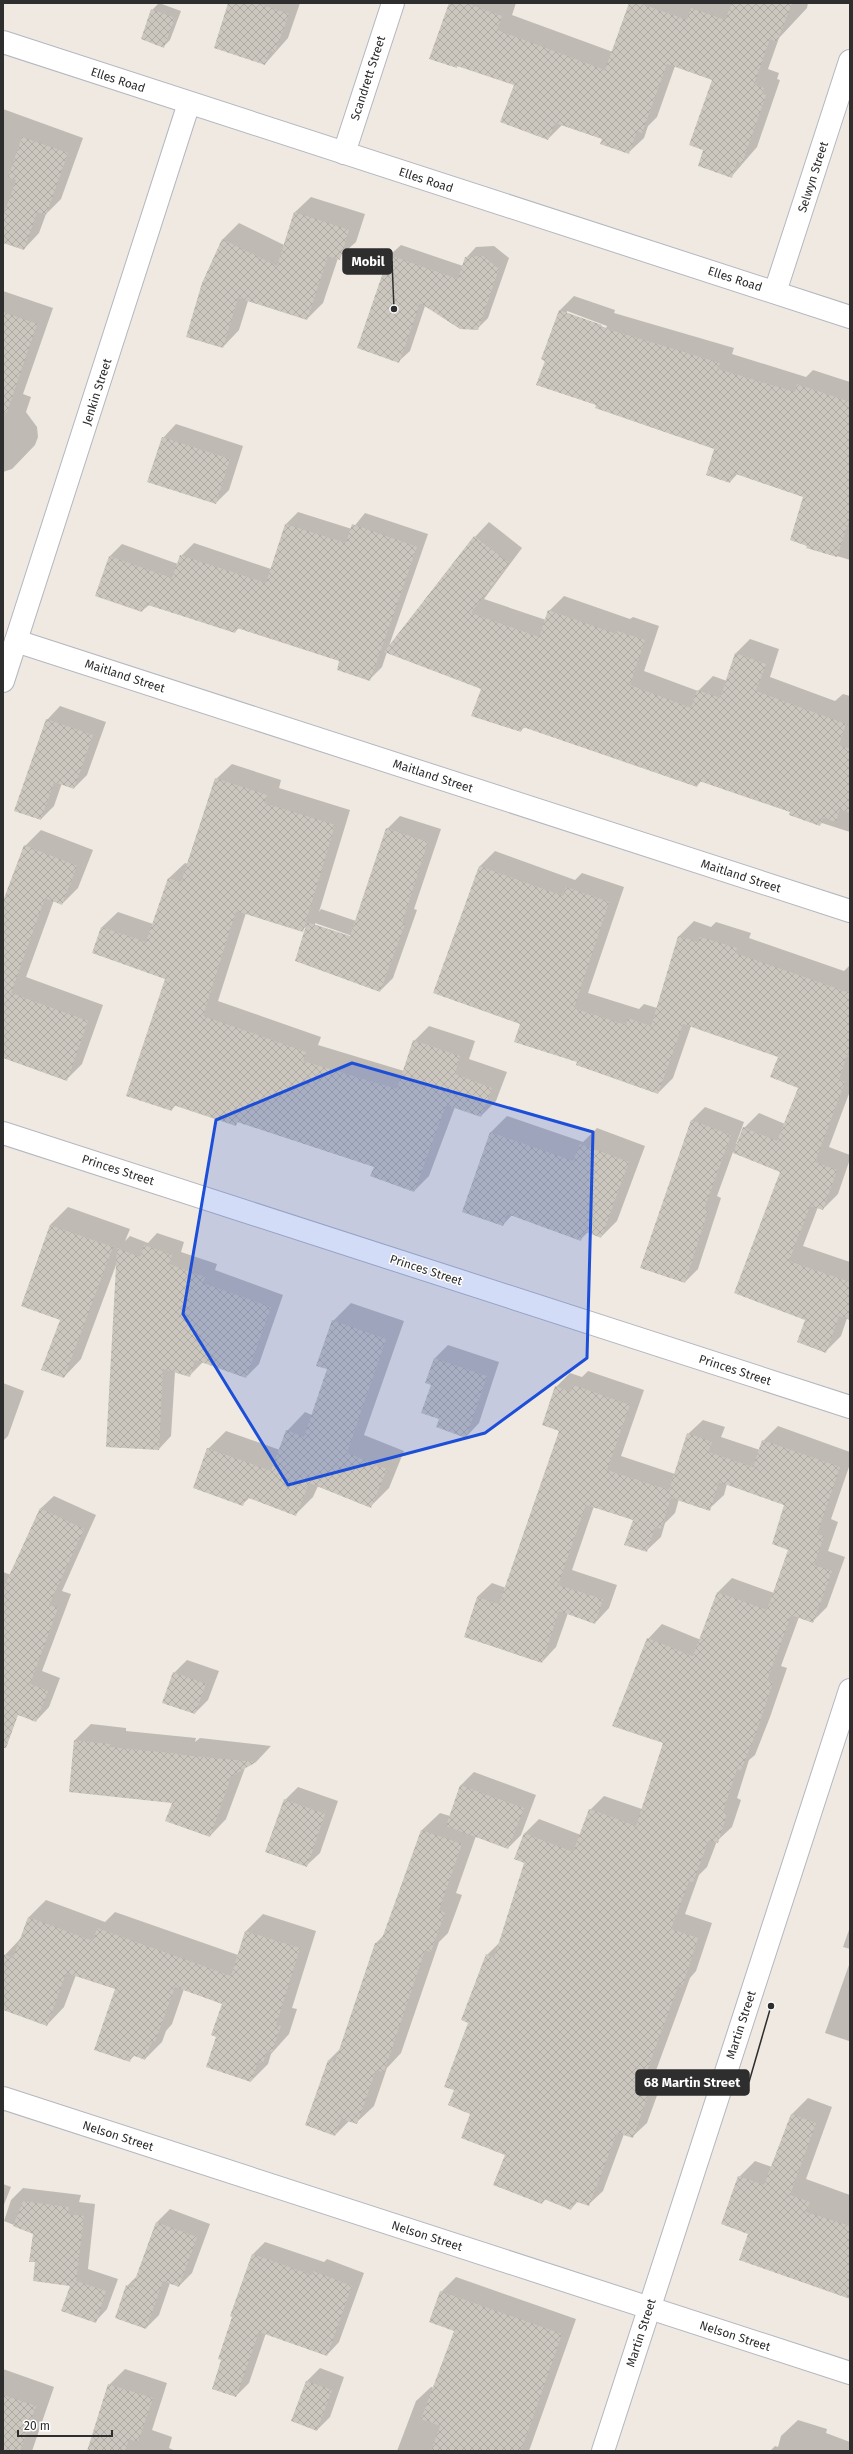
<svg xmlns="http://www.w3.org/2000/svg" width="853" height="2454" font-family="'Fira Sans',sans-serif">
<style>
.shadow{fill:#0003;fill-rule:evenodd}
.building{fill:url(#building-cross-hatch)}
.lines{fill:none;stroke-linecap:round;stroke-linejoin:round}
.street-casing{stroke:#b4b7c1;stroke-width:24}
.secondary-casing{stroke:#b4b7c1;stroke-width:24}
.street{stroke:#fff;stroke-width:22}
.secondary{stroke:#fff;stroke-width:22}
.marked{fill:#1d4ed8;fill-opacity:0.2;stroke:#1d4ed8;stroke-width:3;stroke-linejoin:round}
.labels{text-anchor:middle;stroke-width:3;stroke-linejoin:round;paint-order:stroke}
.street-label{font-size:12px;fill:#2e2e2e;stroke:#fff}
.leader{fill:none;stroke:#2e2e2e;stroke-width:1.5}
.callout-dot{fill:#2e2e2e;stroke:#fff;stroke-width:1.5}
.callout{fill:#2e2e2e;stroke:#2e2e2e;stroke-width:1.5}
.callout-label{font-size:13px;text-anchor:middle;font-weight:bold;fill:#fff}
</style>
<defs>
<pattern id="building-cross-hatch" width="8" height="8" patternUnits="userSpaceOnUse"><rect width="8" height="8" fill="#cbc7bf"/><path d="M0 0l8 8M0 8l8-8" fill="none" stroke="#afaba4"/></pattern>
</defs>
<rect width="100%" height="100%" fill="#efe9e1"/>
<g class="shadow">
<polygon points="159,3 181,11 170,40 164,46 152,10"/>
<polygon points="230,3 300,3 288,38 265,64"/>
<polygon points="450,3 516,3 512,15 613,52 630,3 808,3 807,8 779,38 768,69 779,73 777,79 780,80 757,147 731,177 713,79 675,66 657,117 648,126 644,138 628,153 603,139 562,125 548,139 515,85 459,65 456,67"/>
<polygon points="3,109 83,138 61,199 46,214 39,233 24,249 3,242"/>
<polygon points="311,197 365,214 356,242 338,258 323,303 307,319 248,301 239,330 223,347 203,284 223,239 239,223 284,245 294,213"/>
<polygon points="401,245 463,266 466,258 476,247 494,246 509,258 488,318 477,329 425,306 410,351 399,361 359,348 390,255"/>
<polygon points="3,291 53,308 23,394 31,397 26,412 37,427 38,437 35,445 12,469 3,472"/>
<path d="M574,296L615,310L614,313L734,348L732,354L806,377L813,370L850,382V560L808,547L804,496L738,473L730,482L715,448L598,404L542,359L560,310ZM567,311L607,326L606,328L567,313Z"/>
<polygon points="176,424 243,446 229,490 216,503 163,438"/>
<polygon points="298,512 352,529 365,513 428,534 389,646 475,537 489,522 522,548 484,599 546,620 549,611 564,596 630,619 633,617 659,626 644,671 698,691 713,676 727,681 736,653 750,639 779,649 770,677 835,701 843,694 850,696 850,832 822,823 819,825 791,812 702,780 697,786 525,727 520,731 482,688 387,652 382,667 369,680 341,661 239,628 235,632 149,605 142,611 109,557 122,544 178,564 181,556 194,543 271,569 286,524"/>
<polygon points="60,706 106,722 87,775 74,788 62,783 54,806 41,819 47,720"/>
<path d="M232,764L281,780L279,788L350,810L319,912L321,909L356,921L387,829L400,816L441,829L414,909L417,910L393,978L380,991L307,926L302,930L246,913L218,1001L321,1037L318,1045L404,1071L414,1041L429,1026L475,1041L469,1059L507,1072L496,1101L481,1116L455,1107L429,1176L414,1191L375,1166L239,1121L235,1125L176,1105L171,1110L167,979L94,953L102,927L118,912L153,924L169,878L185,863L188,864L216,779ZM315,923L355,937L354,939L315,925Z"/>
<polygon points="41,830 93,850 78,888 62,904 54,900 26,977 103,1005 82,1064 66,1080 3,1057 3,906 25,846"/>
<polygon points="495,851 575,880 582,873 624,887 588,993 639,1009 644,1004 657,1008 679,936 694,921 711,927 716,922 751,933 749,938 844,971 850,965 850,1091 829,1147 850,1155 850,1159 838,1194 823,1209 818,1207 803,1246 850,1262 850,1319 847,1318 841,1336 826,1351 807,1319 736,1292 782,1172 733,1152 717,1196 721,1198 698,1269 685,1282 641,1267 692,1120 705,1107 744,1122 736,1144 737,1145 744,1128 759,1113 785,1124 799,1087 779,1056 691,1026 673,1078 658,1093 578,1061 522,1023 434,992 480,866"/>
<polygon points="507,1116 583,1142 597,1128 645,1146 617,1221 601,1237 588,1232 580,1240 512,1215 503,1225 463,1211 491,1132"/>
<polygon points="68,1207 130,1229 125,1241 130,1236 148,1243 157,1233 184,1242 181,1252 217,1264 215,1270 283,1295 259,1364 246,1377 203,1362 189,1376 175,1372 171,1436 159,1449 116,1265 81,1359 64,1377 61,1319 22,1305 50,1225"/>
<polygon points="351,1303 404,1321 364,1435 404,1451 389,1488 371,1506 318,1486 313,1497 295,1515 250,1497 242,1505 208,1449 226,1431 280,1450 287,1431 305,1412 312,1415 328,1369 333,1321"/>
<polygon points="448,1345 499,1362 479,1423 466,1437 440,1418 432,1385 435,1358"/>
<polygon points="588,1371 644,1390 621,1456 675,1474 688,1434 703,1420 725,1427 721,1437 760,1450 763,1441 778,1426 850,1452 850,1464 831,1519 838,1522 828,1551 845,1557 827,1607 812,1622 799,1617 781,1666 787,1668 770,1717 755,1755 749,1760 737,1798 741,1800 732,1827 717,1841 707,1867 699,1875 685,1914 712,1923 696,1971 690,1978 654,2076 663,2079 647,2123 632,2137 624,2134 603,2191 588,2205 578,2201 571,2209 546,2199 542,2203 455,2090 469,2022 487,1955 501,1941 526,1862 515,1858 525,1833 539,1819 581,1835 590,1810 604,1796 642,1809 664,1742 648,1639 662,1624 701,1640 718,1592 732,1578 774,1593 789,1549 785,1505 727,1484 724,1495 709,1509 679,1499 675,1513 665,1523 661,1537 646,1551 634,1519 594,1506 572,1570 617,1585 609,1608 595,1623 568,1613 556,1647 542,1662 477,1597 492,1583 506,1588 561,1430 556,1387 570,1373 582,1377"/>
<polygon points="3,1383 24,1391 8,1436 3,1441"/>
<polygon points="54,1496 96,1515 62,1591 71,1594 42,1671 60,1678 49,1707 36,1721 3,1708 3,1572 11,1575 40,1509"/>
<polygon points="187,1660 219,1671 208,1700 195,1713 174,1673"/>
<polygon points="91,1724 126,1728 126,1731 196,1738 195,1742 200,1738 271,1746 256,1762 245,1768 226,1819 210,1836 173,1802 75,1740"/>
<polygon points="474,1772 536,1795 521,1835 508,1848 476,1836 456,1893 462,1895 448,1933 439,1942 401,2053 387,2068 374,2106 356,2123 349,2121 335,2135 329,2060 340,2049 376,1943 385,1934 422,1830 440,1813 450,1816 461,1785"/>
<polygon points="298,1787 338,1801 320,1853 306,1866 285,1800"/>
<polygon points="46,1900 105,1922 115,1912 238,1955 246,1931 263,1914 316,1931 292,2008 297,2009 289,2034 271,2054 268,2064 251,2081 218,2036 223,2003 184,1989 172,2024 166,2031 162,2042 145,2059 135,2055 129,2061 116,1988 76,1975 64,2007 47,2025 3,2009 5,1955 21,1938 29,1917"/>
<polygon points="850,1927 850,1949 843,1947"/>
<polygon points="850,1962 850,2041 849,2041 825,2033"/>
<polygon points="808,2098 832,2107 806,2179 850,2195 850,2297 750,2234 739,2177 755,2161 772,2167 792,2114"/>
<polygon points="3,2184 11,2187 3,2207"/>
<polygon points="23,2188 81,2195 79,2202 95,2204 88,2269 118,2279 107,2309 95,2322 71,2285 36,2261 34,2233 4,2221 11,2200"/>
<polygon points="170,2209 210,2224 192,2273 179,2286 170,2283 159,2315 146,2328 127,2286 138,2275 157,2222"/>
<polygon points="265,2242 324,2262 327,2259 364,2273 339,2342 327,2355 266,2333 249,2383 236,2396 252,2255"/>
<polygon points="456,2277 576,2319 529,2451 397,2451 416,2401 431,2387 434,2388 455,2330 441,2292"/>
<polygon points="320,2368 344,2377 330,2417 317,2430 307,2381"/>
<polygon points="3,2369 54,2387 32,2451 3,2451"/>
<polygon points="125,2369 167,2383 152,2430 172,2437 169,2448 176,2451 89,2451 109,2385"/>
<polygon points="798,2420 827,2429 826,2433 850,2442 850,2451 770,2451 775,2446 778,2447 781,2436"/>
</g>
<g class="building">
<polygon points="228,3 257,3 289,14 275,52 270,50 265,65 214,48"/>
<polygon points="449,3 466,3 502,16 497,30 605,70 629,3 639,3 687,20 691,8 725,20 732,3 792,3 777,42 770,39 754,84 764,88 762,94 766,95 742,164 737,162 732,178 698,166 703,150 689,145 712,80 667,64 642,133 637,131 629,154 600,144 602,139 555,123 548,140 500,122 514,85 457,66 457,68 429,59"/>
<polygon points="151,9 175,18 164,48 141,39"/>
<polygon points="22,137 68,153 46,215 37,212 24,250 3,243 3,216 16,180 8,177"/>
<polygon points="294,212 349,230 340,260 328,256 307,320 238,298 223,348 186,337 202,283 222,239 277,266"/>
<polygon points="389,255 458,279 465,257 483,256 499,269 478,330 460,329 420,303 399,363 357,348"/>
<polygon points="559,310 602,325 601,327 720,363 718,369 795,392 797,384 850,402 850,518 837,557 806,548 807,546 790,540 803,497 733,473 730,483 706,475 714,449 595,408 596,405 536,385 545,361 541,359"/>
<polygon points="3,312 37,324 7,412 3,412"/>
<polygon points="162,437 230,459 216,504 147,482"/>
<polygon points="285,524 346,543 352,524 417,547 370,681 337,670 339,661 237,628 235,633 145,604 142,612 95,596 109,556 172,578 180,555 266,583"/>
<polygon points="474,536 509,563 471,613 539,637 548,610 616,634 617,631 645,640 630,685 691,708 697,690 720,698 735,653 766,664 756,691 846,724 839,745 850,749 850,813 840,809 836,822 823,818 820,826 789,815 790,812 699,781 697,787 523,727 521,732 471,716 481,689 384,652"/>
<polygon points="46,719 93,735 74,789 54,782 41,820 14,811"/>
<polygon points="215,778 267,795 264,803 335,825 303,932 236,911 203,1016 306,1052 303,1061 397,1089 413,1040 460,1056 455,1074 492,1088 481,1117 446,1105 414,1192 370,1176 374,1167 237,1122 236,1126 173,1105 172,1111 126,1096 165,979 92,953 101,927 146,942 168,878 181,882"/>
<polygon points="386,828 428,842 402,923 405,924 380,992 295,961 307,922 350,936"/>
<polygon points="24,845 77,866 62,905 45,898 11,993 88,1021 67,1081 3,1058 3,901"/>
<polygon points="479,866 563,896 566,887 609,902 574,1008 626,1025 628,1018 651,1026 678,936 698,942 700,937 737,948 735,953 850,993 850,1046 839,1080 845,1082 815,1162 837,1170 823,1210 810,1206 789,1261 850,1282 850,1320 839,1316 826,1353 797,1342 805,1320 734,1293 780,1172 733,1153 743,1127 777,1141 798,1088 770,1077 778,1057 683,1024 658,1094 576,1065 577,1062 514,1042 520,1024 433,993"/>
<polygon points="691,1120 731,1135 704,1209 708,1211 685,1283 640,1268"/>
<polygon points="490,1132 573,1161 580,1144 629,1162 601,1238 584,1231 581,1241 507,1214 503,1226 462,1212"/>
<polygon points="50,1225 113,1247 64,1378 41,1370 60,1320 21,1306"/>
<polygon points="144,1245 172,1255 169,1264 205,1277 203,1283 271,1307 246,1378 195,1360 190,1377 163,1369 159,1450 106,1447 117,1248 140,1257"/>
<polygon points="332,1320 386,1339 347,1453 387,1469 371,1508 309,1483 296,1516 246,1497 243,1506 193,1488 207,1448 271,1471 286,1430 304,1437 327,1369 316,1366"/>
<polygon points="434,1358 487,1376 466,1438 436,1427 439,1419 421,1413 431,1385 425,1383"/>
<polygon points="573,1385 630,1405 607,1470 669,1490 687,1433 712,1442 708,1452 753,1467 762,1440 840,1467 817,1534 824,1536 814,1565 832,1571 813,1623 791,1615 767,1681 773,1682 756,1733 741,1770 737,1769 723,1812 727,1814 718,1843 709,1840 693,1882 689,1881 671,1929 698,1938 682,1987 678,1986 640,2090 649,2093 633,2138 617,2133 589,2206 574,2201 571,2210 544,2199 542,2204 493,2185 505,2155 461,2138 470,2114 448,2105 454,2090 444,2087 468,2023 461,2020 486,1954 494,1958 524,1863 514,1859 524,1833 573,1852 589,1809 636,1826 663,1743 612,1726 647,1638 693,1656 717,1592 767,1610 788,1550 772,1544 784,1505 719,1482 710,1511 671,1498 661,1529 655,1527 647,1552 624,1545 633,1520 586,1505 558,1585 603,1599 595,1624 559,1611 542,1663 464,1637 477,1597 499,1604 559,1431 542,1425 555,1386 571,1392"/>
<polygon points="40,1508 84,1529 49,1605 58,1608 30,1684 48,1691 36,1722 18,1715 6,1748 3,1748 3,1589"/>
<polygon points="173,1672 206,1684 195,1714 162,1703"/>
<polygon points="74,1740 110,1744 110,1747 181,1754 180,1756 182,1755 256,1762 227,1779 230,1780 210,1837 165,1821 172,1803 69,1792"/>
<polygon points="460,1785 524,1808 508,1849 446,1826"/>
<polygon points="284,1799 325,1814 307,1867 265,1852"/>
<polygon points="421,1830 462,1844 439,1910 445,1913 431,1952 425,1950 384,2072 376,2070 357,2124 341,2119 335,2136 305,2125 328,2060 335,2062 375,1943 380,1944"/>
<polygon points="28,1917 93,1941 97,1928 231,1976 245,1931 300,1948 276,2025 281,2026 272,2052 267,2051 263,2063 258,2062 251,2082 206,2067 216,2037 211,2035 222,2004 175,1987 155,2042 152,2041 145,2060 132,2055 130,2062 94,2050 115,1989 66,1973 47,2026 3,2010 3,1954 13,1958"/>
<polygon points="791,2114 816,2123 790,2195 810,2202 806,2212 850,2226 850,2299 739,2260 748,2234 721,2224 738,2176 764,2185"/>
<polygon points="23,2201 69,2207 68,2214 84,2216 76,2281 106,2291 96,2323 61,2311 70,2286 33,2281 35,2262 29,2262 33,2234 13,2226"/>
<polygon points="156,2222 197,2237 179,2287 163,2281 146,2329 115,2318 126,2285 132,2288"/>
<polygon points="252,2254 312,2275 313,2271 352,2286 327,2356 259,2332 236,2397 212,2389 221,2360 218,2359 232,2317 230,2316"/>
<polygon points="440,2291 562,2334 521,2451 431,2451 440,2426 421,2419 454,2331 429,2322"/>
<polygon points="306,2381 332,2390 317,2431 291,2421"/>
<polygon points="108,2384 153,2398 138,2442 129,2439 125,2451 87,2451"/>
<polygon points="3,2395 36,2406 20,2451 3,2451"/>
</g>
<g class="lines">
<g class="street-casing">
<g id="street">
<polyline points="344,153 393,3"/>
<polyline points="775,292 850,61"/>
<polyline points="16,641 850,911"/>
<polyline points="3,681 189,103"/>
<polyline points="3,1133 850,1407"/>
<polyline points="3,2098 850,2373"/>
</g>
</g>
<g class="secondary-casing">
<g id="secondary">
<polyline points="3,42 850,317"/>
<polyline points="603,2451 850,1690"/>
</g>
</g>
<use href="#street" class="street"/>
<use href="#secondary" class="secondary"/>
</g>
<path class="marked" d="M352,1063L593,1132L587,1358L485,1433L288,1485L183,1314L216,1120Z"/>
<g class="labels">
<g class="street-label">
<text transform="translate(368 78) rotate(-72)" y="4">Scandrett Street</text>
<text transform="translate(118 80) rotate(18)" y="4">Elles Road</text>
<text transform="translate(813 177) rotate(-72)" y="4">Selwyn Street</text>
<text transform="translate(426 180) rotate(18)" y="4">Elles Road</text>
<text transform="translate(735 279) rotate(18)" y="4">Elles Road</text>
<text transform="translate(97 392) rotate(-72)" y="4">Jenkin Street</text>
<text transform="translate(125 676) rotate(18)" y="4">Maitland Street</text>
<text transform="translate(433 776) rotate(18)" y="4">Maitland Street</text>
<text transform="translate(741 876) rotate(18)" y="4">Maitland Street</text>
<text transform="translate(118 1170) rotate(18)" y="4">Princes Street</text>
<text transform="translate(426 1270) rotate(18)" y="4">Princes Street</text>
<text transform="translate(735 1370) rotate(18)" y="4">Princes Street</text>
<text transform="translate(741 2025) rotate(-72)" y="4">Martin Street</text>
<text transform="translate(118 2136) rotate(18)" y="4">Nelson Street</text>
<text transform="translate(427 2236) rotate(18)" y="4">Nelson Street</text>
<text transform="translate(641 2333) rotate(-72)" y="4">Martin Street</text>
<text transform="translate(735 2336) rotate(18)" y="4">Nelson Street</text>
</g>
</g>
<path class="leader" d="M394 309L392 261M771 2006L749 2082"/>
<g class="callout-dot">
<circle cx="394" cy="309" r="4"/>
<circle cx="771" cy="2006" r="4"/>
</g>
<g class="callout">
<rect x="343" y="249" width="49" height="25" rx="4"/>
<rect x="636" y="2070" width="113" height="25" rx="4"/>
</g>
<g class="callout-label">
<text x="368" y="266">Mobil</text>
<text x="692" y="2087">68 Martin Street</text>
</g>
<rect width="853" height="2454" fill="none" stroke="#2e2e2e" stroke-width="8"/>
<path d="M18 2430v6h94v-6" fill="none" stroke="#2e2e2e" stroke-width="2"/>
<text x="24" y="2430" font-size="12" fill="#2e2e2e" stroke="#ffffff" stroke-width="3" paint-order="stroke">20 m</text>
</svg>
